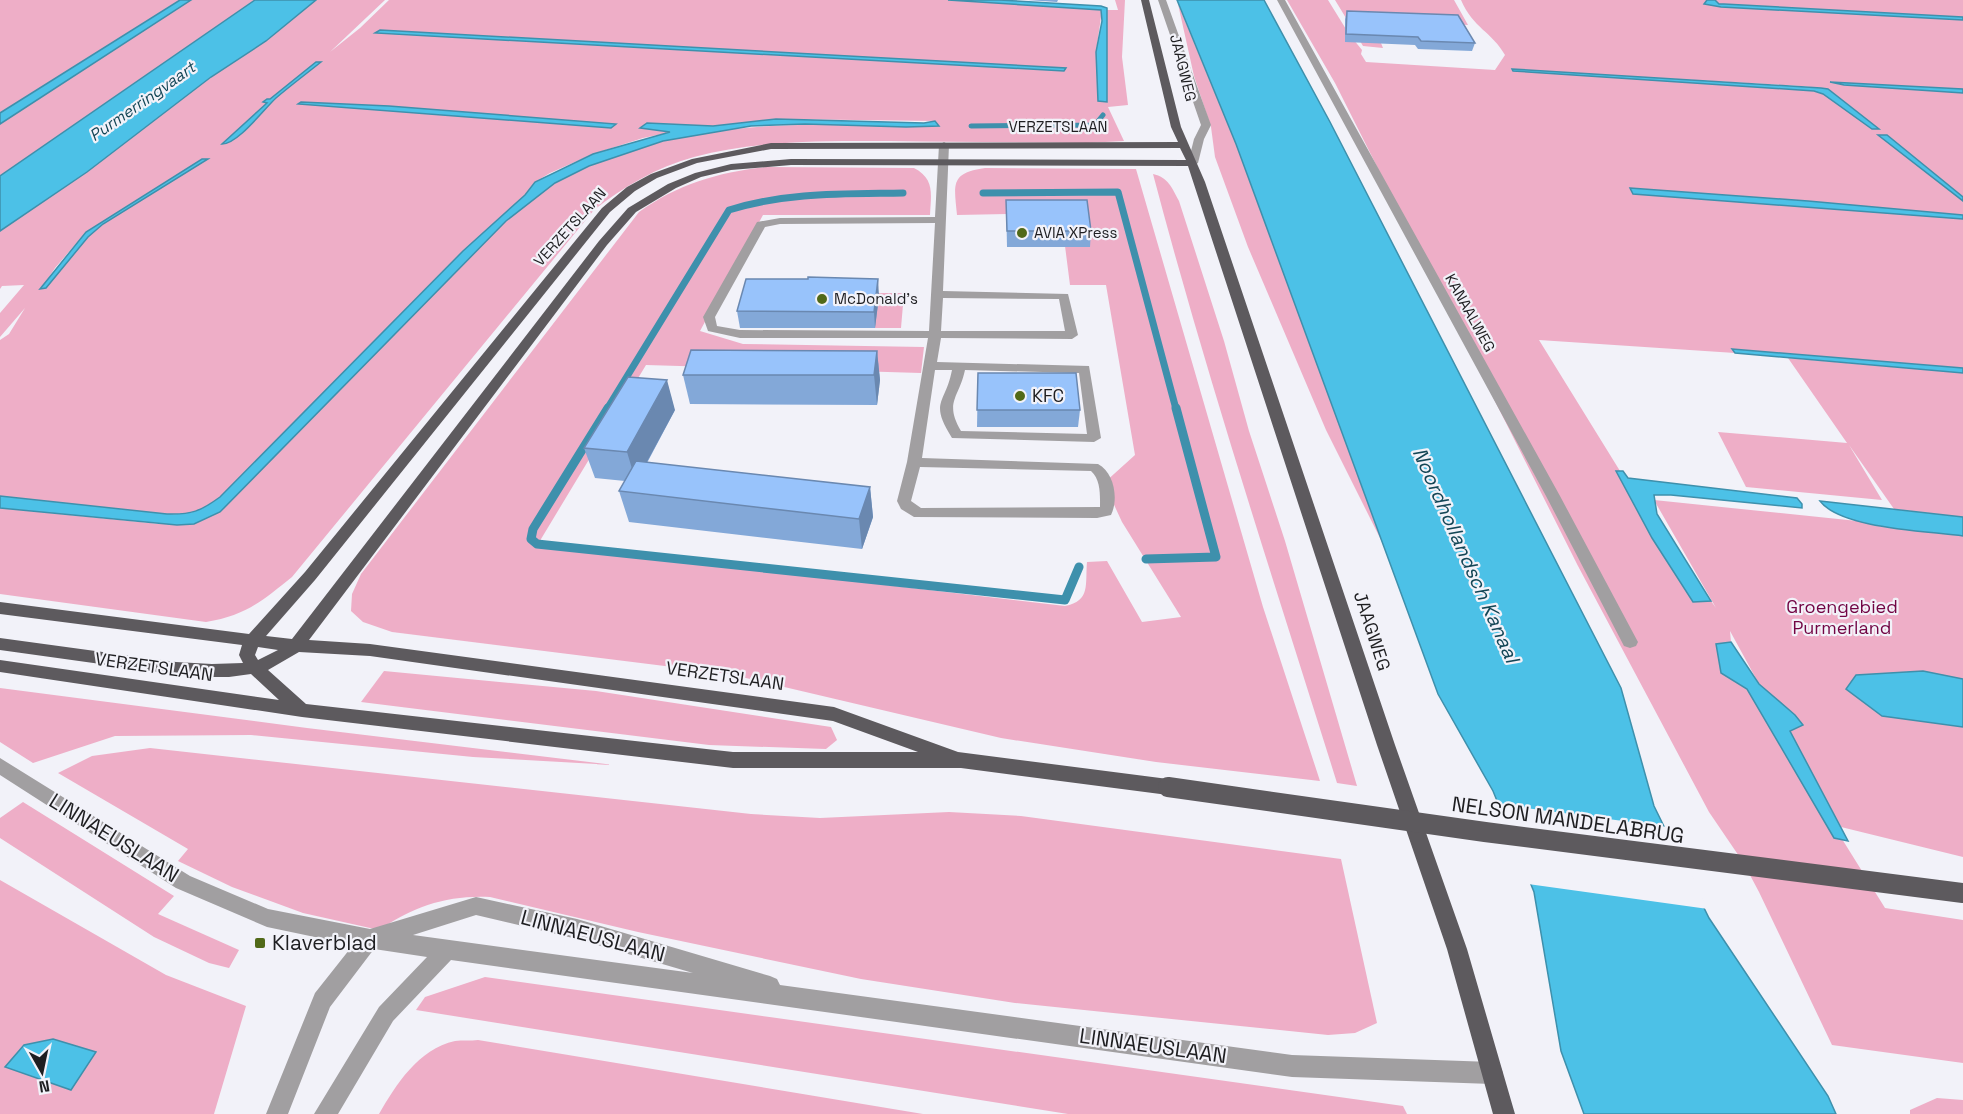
<svg xmlns="http://www.w3.org/2000/svg" width="1963" height="1114" font-family="'Space Grotesk',sans-serif">
<style>
.green{fill:#eeaec7;fill-rule:evenodd}
.water{fill:#4cc1e7;stroke:#3e90ac;stroke-width:1.5}
.pier{fill:#f2f2f9}
.lines{fill:none;stroke-linecap:round;stroke-linejoin:round}
.stream-far2{stroke:#3e90ac;stroke-width:5}
.stream-far1{stroke:#3e90ac;stroke-width:7}
.stream{stroke:#3e90ac;stroke-width:9}
.minor{fill:#a19fa1;fill-rule:evenodd}
.major{fill:#5d5a5e;fill-rule:evenodd}
.major-bridge{stroke:#5d5a5e;stroke-width:20}
.wall{fill:#83a8d8}
.shaded-wall{fill:#6a88b0}
.building{fill:#98c3fb;stroke:#6a88b0;stroke-width:1.5}
.poi-dot{fill:#516918;stroke:#f2f2f9;stroke-width:2}
.labels{text-anchor:middle;stroke-width:4.5;stroke-linejoin:round;paint-order:stroke}
.far-street-label{font-size:15px;fill:#1e1e21;stroke:#f2f2f9}
.far-poi-label{font-size:15px;fill:#1e1e21;stroke:#f2f2f9;text-anchor:start}
.far-water-label{font-size:16px;font-style:italic;fill:#134656;stroke:#f2f2f9}
.poi-label{font-size:18px;fill:#1e1e21;stroke:#f2f2f9;text-anchor:start}
.park-label{font-size:18px;fill:#720544;stroke:#f2f2f9}
.street-label{font-size:18px;fill:#1e1e21;stroke:#f2f2f9}
.water-label{font-size:20px;font-style:italic;fill:#134656;stroke:#f2f2f9}
.near-street-label{font-size:21px;fill:#1e1e21;stroke:#f2f2f9}
.near-poi-label{font-size:21px;fill:#1e1e21;stroke:#f2f2f9;text-anchor:start}
</style>
<rect width="100%" height="100%" fill="#f2f2f9"/>
<g class="green">
<polygon points="0,0 180,0 0,113"/>
<polygon points="191,0 255,0 0,176 0,124"/>
<path d="M316,0H385L330,52L360,28L389,0H948L1097,8L1102,10L1096,52L1106,53L1107,10H1118L1115,0H1125L1122,57L1128,105L1108,107L1124,141L1087,143C1021,142 955,142 890,141C825,141 758,140 694,157C657,167 623,187 594,210L292,577C262,601 245,616 206,622L0,594V508L160,524H194L506,221C522,208 539,192 556,182C672,115 810,124 938,126L935,121L776,119L713,126L647,123L672,132L643,138L593,154L550,173L535,182L525,195L463,251L220,497C201,511 191,515 167,514L0,496V340L9,334L25,308L0,337V313L24,285L2,286L0,289V231L87,172L211,77L266,41ZM380,30L1065,68L1064,71L377,33ZM299,104L615,125L611,128ZM202,159H206L103,224L88,237L41,289L55,268L86,232Z"/>
<path d="M1287,0H1328L1349,34L1362,50L1361,54L1366,62L1495,70L1505,55C1492,32 1473,28 1461,0H1707L1706,3L1721,7L1963,20V89L1831,82L1844,85L1963,93V197L1887,135L1963,201V215L1808,201L1630,189L1963,219V368L1733,349L1735,353L1539,340L1620,471L1617,472L1652,538L1693,601H1711L1716,608L1654,500L1963,532V725L1928,722L1963,727V857L1841,827L1790,731L1803,725L1795,715L1759,684L1730,631L1731,642L1716,644L1721,673L1747,689L1834,837L1842,839L1885,908L1963,920V1063L1832,1045L1759,892L1743,862L1709,812L1578,566L1335,83ZM1513,70L1801,86L1821,88L1823,94L1814,91Z"/>
<polygon points="1335,0 1454,0 1468,25 1400,21 1377,33 1383,48 1363,46"/>
<polygon points="1715,0 1963,0 1963,17 1724,4 1719,4"/>
<polygon points="1178,4 1236,144 1389,556 1326,430 1248,247 1215,157 1211,127 1194,76"/>
<path d="M766,167L914,168C935,179 931,194 930,215H763L700,331L743,344L924,347L921,373L646,365L538,544L1065,606C1091,601 1085,584 1087,562L1107,561L1142,622L1181,617L1122,522L1104,483L1135,455L1106,285H1070L1060,207L1007,214L957,215C954,184 950,173 985,168L1136,169L1263,607L1320,781L1156,762L1001,738L729,674L392,632L363,622L351,611L352,594L361,574L639,212C678,184 719,172 766,167Z"/>
<path d="M1153,174C1168,177 1172,188 1179,201L1224,341L1249,431L1285,541L1357,786L1337,783C1274,581 1207,379 1153,174Z"/>
<polygon points="863,293 904,293 901,328 858,328"/>
<polygon points="1788,358 1963,373 1963,517 1894,509 1849,445 1882,500 1746,487 1718,432 1847,443"/>
<polygon points="384,671 596,691 831,727 837,740 826,749 709,745 361,702"/>
<polygon points="0,688 307,728 614,765 473,757 251,735 115,736 33,763 0,742"/>
<path d="M150,748L751,814L820,818L949,812L1021,816L1341,859L1377,1023L1355,1033L1328,1035L1015,1003L861,979L638,932L490,897C448,895 414,906 379,930L303,913L232,887L178,861L188,849L58,773L92,756Z"/>
<polygon points="23,802 174,896 158,914 239,950 229,968 209,963 154,937 0,838 0,818"/>
<path d="M0,880L166,975L246,1006L214,1114H0ZM53,1039L96,1053L5,1068L24,1045Z"/>
<polygon points="485,977 1403,1106 1407,1114 1068,1114 416,1010 425,997"/>
<path d="M478,1040L923,1114H379C396,1085 418,1049 455,1041C462,1040 471,1041 478,1040Z"/>
<polygon points="1937,1098 1963,1100 1963,1114 1910,1114 1910,1110"/>
</g>
<g class="water">
<polygon points="180,0 191,0 0,124 0,113"/>
<polygon points="255,0 316,0 266,41 211,77 87,172 0,231 0,176"/>
<polygon points="948,0 999,0 1101,6 1107,8 1107,102 1098,101 1096,52 1102,21 1101,10"/>
<polygon points="1177,0 1264,0 1330,122 1621,688 1654,806 1709,918 1828,1096 1836,1114 1584,1114 1561,1051 1534,892 1493,791 1438,694 1236,144"/>
<polygon points="1707,0 1715,0 1719,4 1724,4 1963,17 1963,20 1721,7 1704,4"/>
<polygon points="380,30 1066,68 1064,71 375,33"/>
<path d="M316,62H321C306,74 290,86 276,98C264,109 238,144 222,144L267,103L263,102L267,99H270Z"/>
<polygon points="1512,69 1821,88 1828,89 1879,129 1872,129 1823,94 1814,91 1513,71"/>
<polygon points="1830,82 1963,89 1963,93 1844,85"/>
<polygon points="301,102 389,106 616,124 611,128 298,104"/>
<path d="M776,119L924,123L935,121L939,126L906,127L805,124L751,126L663,141L589,166L555,183L506,221L220,512L194,524L177,525L0,508V496L167,514C191,515 201,511 220,497L463,251L525,195L535,182L593,154L670,132L640,128L647,123L713,126Z"/>
<polygon points="1878,135 1887,135 1963,197 1963,201"/>
<polygon points="202,159 208,159 103,224 88,237 46,288 40,289 86,232"/>
<polygon points="1630,188 1808,201 1963,215 1963,219 1633,194"/>
<polygon points="1732,349 1963,368 1963,373 1735,353"/>
<polygon points="1616,471 1623,471 1628,478 1797,498 1802,504 1802,508 1671,495 1654,495 1657,514 1711,601 1693,602 1652,538"/>
<path d="M1820,501L1963,517V536C1929,531 1841,529 1820,501Z"/>
<polygon points="1731,642 1759,684 1795,715 1803,725 1790,731 1848,841 1834,838 1747,689 1721,673 1716,644"/>
<polygon points="1923,671 1963,679 1963,727 1882,716 1846,689 1856,675"/>
<polygon points="53,1039 96,1052 71,1090 5,1067 24,1045"/>
</g>
<polygon class="pier" points="1495,804 1668,827 1708,909 1528,884"/>
<g class="lines">
<polyline class="stream-far2" points="971,126 1095,125 1103,115"/>
<g class="stream-far1">
<polyline points="983,193 1118,192 1176,409"/>
<path d="M607,409L729,210C786,192 844,194 903,193"/>
</g>
<g class="stream">
<polyline points="608,408 533,529 531,539 537,544 1065,600 1079,567"/>
<polyline points="1146,559 1216,557 1176,408"/>
</g>
<g class="minor">
<polygon points="1158,0 1166,0 1211,125 1204,139 1198,163 1193,166 1188,163 1194,139 1201,125"/>
<polygon points="1277,0 1285,0 1560,496 1638,642 1636,646 1630,648 1624,646 1546,496"/>
<path d="M944,142L949,145L943,291L1068,294L1078,335L1072,339L941,338L937,362L1089,366L1101,438L1094,442L952,438C929,401 945,405 952,370H935L922,458L1098,464C1114,472 1119,499 1111,515L1097,518L914,517L901,509L897,501L907,462L928,338H740L708,331L703,317L757,222L780,218L935,217L939,145ZM935,223L929,331L740,330L717,326L715,317L765,227L780,224ZM943,298L1059,299L1065,331H941ZM965,370L1079,373L1087,434L961,431C944,402 959,398 965,370ZM920,467L1091,471C1101,480 1100,495 1100,507L921,508L911,501Z"/>
<path d="M0,758L190,876L268,909L370,929L476,897L577,919L770,976L777,979L780,985L1292,1055L1492,1062L1500,1065L1503,1073L1500,1081L1492,1084L1292,1077L451,960L393,1021L338,1114H314L379,1007L427,957L374,949L330,1007L288,1114H266L315,993L353,945L267,927L176,888L0,775ZM476,915L577,939L693,973L413,935Z"/>
</g>
<path class="major" d="M1141,0H1149L1181,127L1205,182L1395,745L1467,949L1515,1114H1493L1447,949L1377,745L1188,166L791,165L731,170L701,177L676,188L636,212L607,245L309,640L370,644L834,707L958,752L1168,779L1174,781L1177,787L1174,793L1168,795L961,768H733L302,717L0,672V660L279,700L251,674L229,677H194L0,650V638L176,662L212,664L243,663L239,655L242,645L0,614V602L249,634L305,572L602,208L627,187L651,174L692,159L771,143L1178,142L1171,127ZM1180,148L1186,160L791,159L731,164L695,173L668,184L628,208L599,241L292,639L266,636L315,580L610,212L635,191L657,178L697,163L771,149ZM258,647L278,650L258,660L255,655ZM299,652L370,656L833,721L918,752H733L306,704L268,670Z"/>
<polyline class="major-bridge" points="1168,787 1485,832 1963,893"/>
</g>
<g class="wall">
<polygon points="1027,0 1058,0 1057,2"/>
<polygon points="1347,11 1475,43 1472,51 1418,49 1415,45 1345,42 1345,19"/>
<polygon points="1006,200 1091,231 1090,247 1007,247"/>
<polygon points="879,296 875,328 740,328 737,311"/>
<polygon points="877,351 880,380 877,405 690,404 683,375"/>
<polygon points="978,373 1080,410 1078,427 977,427"/>
<polygon points="675,410 647,463 870,487 873,517 862,549 629,522 619,491 625,481 595,478 584,448"/>
</g>
<g class="shaded-wall">
<polygon points="878,279 879,296 875,328 874,312"/>
<polygon points="877,351 880,380 877,405 874,375"/>
<polygon points="667,380 675,410 636,482 627,452"/>
<polygon points="870,487 873,517 862,549 859,519"/>
</g>
<g class="building">
<polygon points="1347,11 1458,15 1475,43 1421,41 1418,37 1346,34"/>
<polygon points="1006,200 1087,200 1091,231 1007,231"/>
<polygon points="808,277 878,279 874,312 737,311 746,279 808,279"/>
<polygon points="691,350 877,351 874,375 683,375"/>
<polygon points="978,373 1076,373 1080,410 977,410"/>
<polygon points="628,377 667,380 627,452 584,448"/>
<polygon points="636,461 870,487 859,519 619,491"/>
</g>
<g class="poi-dot">
<circle cx="1022" cy="233" r="6"/>
<circle cx="822" cy="299" r="6"/>
<circle cx="1020" cy="396" r="6"/>
<rect x="254" y="937" width="12" height="12" rx="3"/>
</g>
<g class="labels">
<g class="far-street-label">
<text transform="translate(1183 68) rotate(76)" y="5">JAAGWEG</text>
<text x="1058" y="132">VERZETSLAAN</text>
<text transform="translate(570 227) rotate(-48)" y="5">VERZETSLAAN</text>
<text transform="translate(1470 313) rotate(61)" y="5">KANAALWEG</text>
</g>
<g class="far-poi-label">
<text x="1034" y="238">AVIA XPress</text>
<text x="834" y="304">McDonald's</text>
</g>
<g class="far-water-label">
<text transform="translate(142 101) rotate(-35)" y="6">Purmerringvaart</text>
</g>
<g class="poi-label">
<text x="1032" y="402">KFC</text>
</g>
<g class="park-label">
<text x="1842" y="613">Groengebied<tspan x="1842" dy="21">Purmerland</tspan></text>
</g>
<g class="street-label">
<text transform="translate(1372 631) rotate(72)" y="6">JAAGWEG</text>
<text transform="translate(154 667) rotate(8)" y="6">VERZETSLAAN</text>
<text transform="translate(725 676) rotate(8)" y="6">VERZETSLAAN</text>
</g>
<g class="water-label">
<text transform="translate(1466 555) rotate(66)" y="7">Noordhollandsch Kanaal</text>
</g>
<g class="near-street-label">
<text transform="translate(1568 820) rotate(8)" y="7">NELSON MANDELABRUG</text>
<text transform="translate(114 838) rotate(32)" y="7">LINNAEUSLAAN</text>
<text transform="translate(593 936) rotate(15)" y="7">LINNAEUSLAAN</text>
<text transform="translate(1153 1046) rotate(8)" y="7">LINNAEUSLAAN</text>
</g>
<g class="near-poi-label">
<text x="272" y="950">Klaverblad</text>
</g>
</g>
<g transform="translate(42 1072) rotate(171)" stroke="#f2f2f9" stroke-width="4.5" paint-order="stroke">
<path d="M0-4.5L10 22L0 15L-10 22Z" fill="#1e1e21"/>
<text y="-9" font-size="16" font-weight="bold" text-anchor="middle" fill="#1e1e21">N</text>
</g>
</svg>
